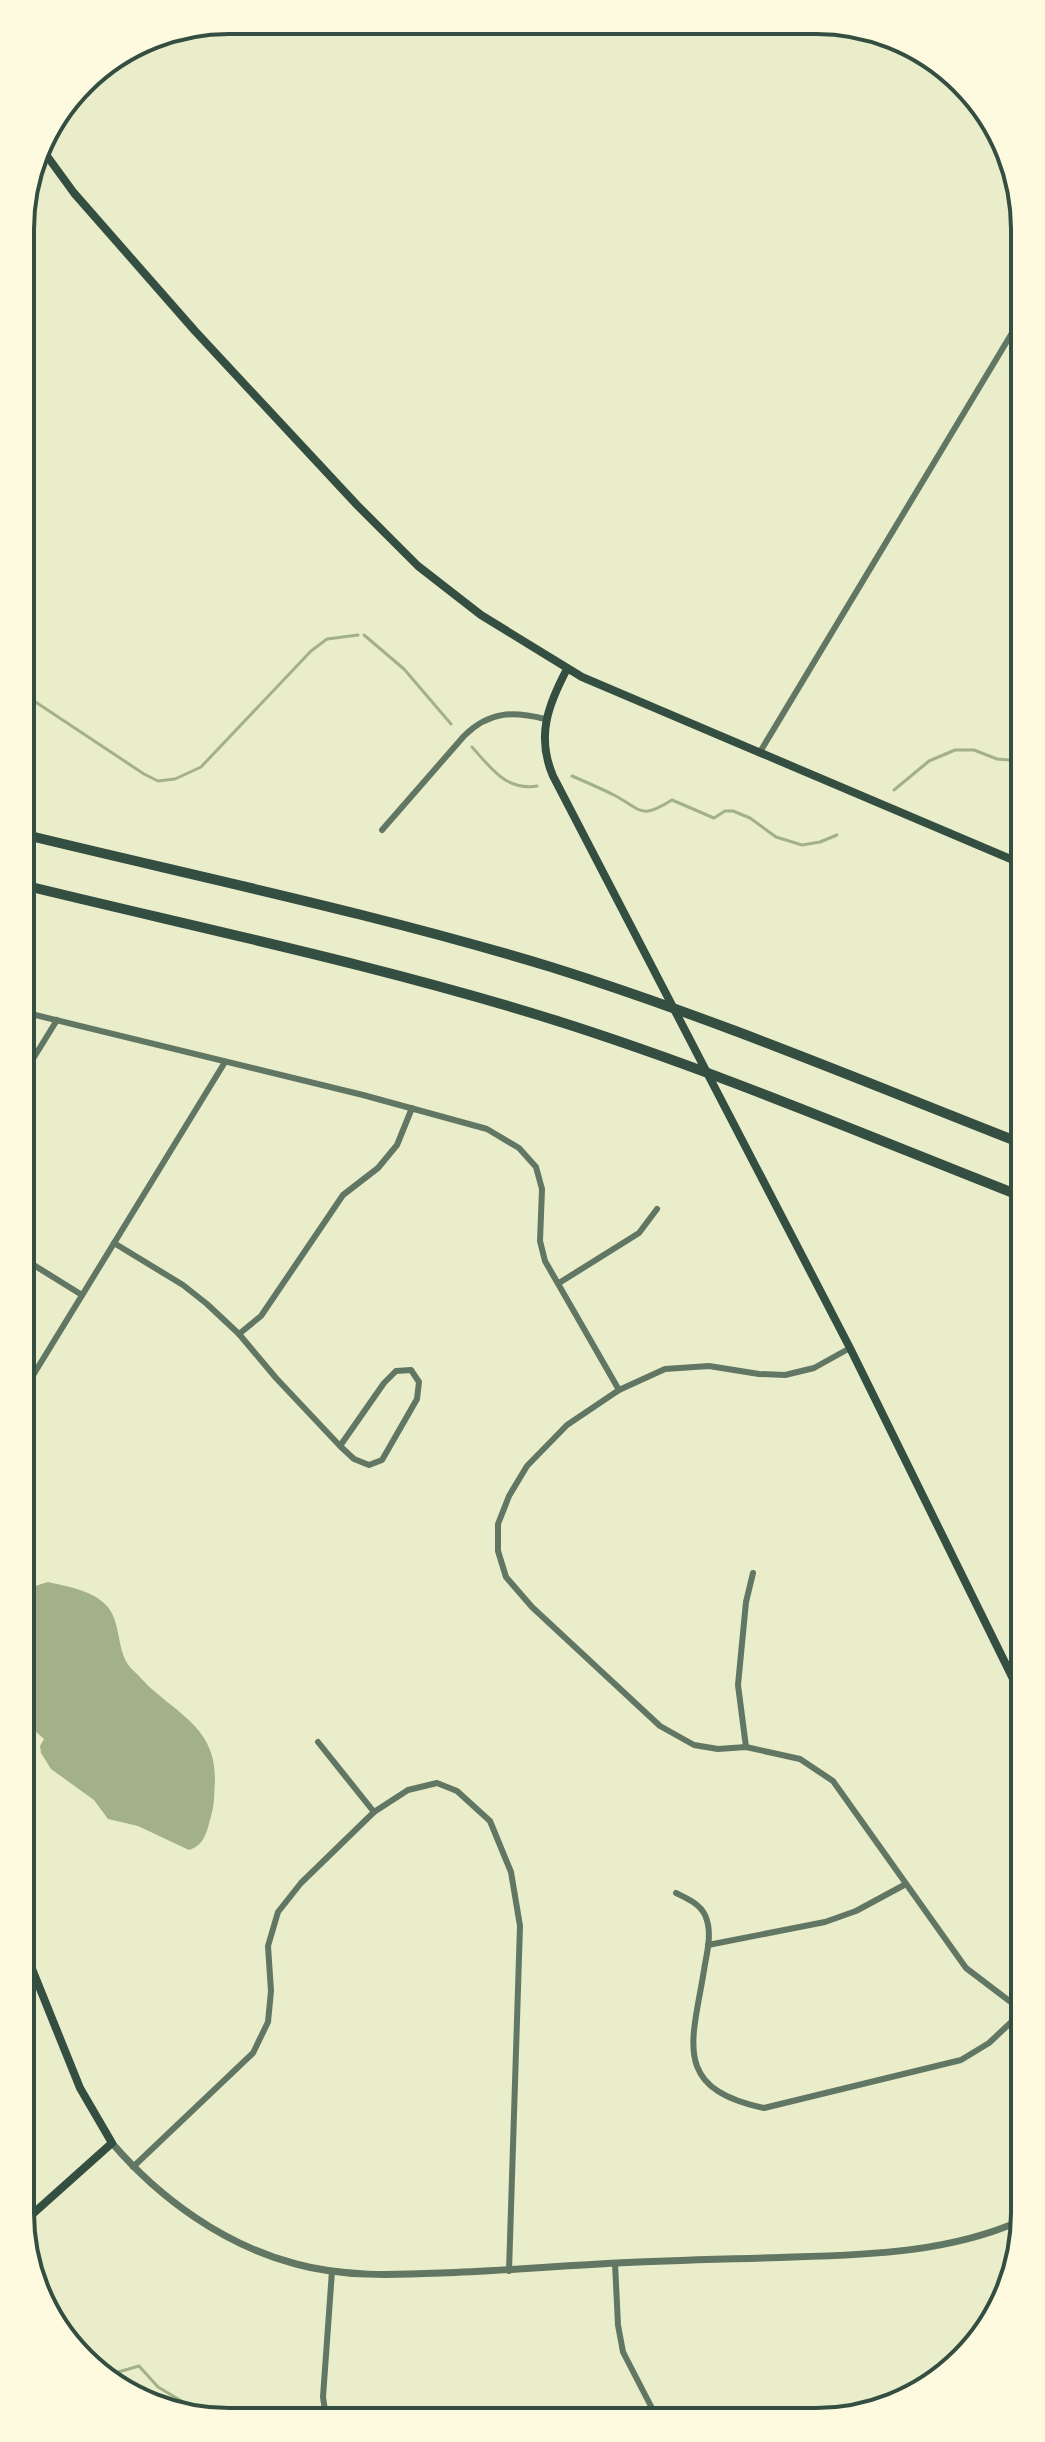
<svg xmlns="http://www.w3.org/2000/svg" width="1045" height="2442" font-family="Lato,sans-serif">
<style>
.water{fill:#a3b18a}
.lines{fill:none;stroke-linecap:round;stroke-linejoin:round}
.stream{stroke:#a3b18a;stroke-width:3}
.minor{stroke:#617663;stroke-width:6}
.tertiary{stroke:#617663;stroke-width:7}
.secondary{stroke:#344e41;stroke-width:8}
.motorway{stroke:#344e41;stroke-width:10}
.rim{fill:none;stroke:#344e41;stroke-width:4}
</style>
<rect width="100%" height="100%" fill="#e9edc9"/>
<path class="water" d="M48,1582C65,1586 91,1590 105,1604C120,1618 117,1644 126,1661C128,1666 134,1671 138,1675C170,1712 216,1723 215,1780C214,1792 215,1804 211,1816C207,1831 205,1845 189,1850L138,1826L108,1819L94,1800L51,1769L41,1753L40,1746L44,1739L25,1722V1589Z"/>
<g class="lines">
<g class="stream">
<polyline points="364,635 404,669 451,724"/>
<polyline points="22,693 144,774 158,781 175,779 201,767 311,651 327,639 358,635"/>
<path d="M472,747C491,768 506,791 537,786"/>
<path d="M572,776C586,782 600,788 614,795C642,810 640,820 672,800L714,818L725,811H733L750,818L776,837L802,845L820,842L837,835"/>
<polyline points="894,790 929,761 955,750 974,750 997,759 1020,761"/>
<polyline points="108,2375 139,2366 158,2387 195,2409 199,2418"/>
</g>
<g class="minor">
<polyline points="760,752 1018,323"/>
<path d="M382,830L464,736C489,711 513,711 545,719"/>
<polyline points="23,1012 363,1095 487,1129 519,1148 536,1167 542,1189 540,1241 545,1261 619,1390"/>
<polyline points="23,1075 57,1020"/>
<polyline points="114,1243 183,1285 207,1304 239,1334 276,1378 340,1446 354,1459 369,1465 382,1460 417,1399 419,1382 411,1370 396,1371 384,1383 340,1446"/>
<polyline points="24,1259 82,1295"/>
<polyline points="559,1283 639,1233 657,1209"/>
<polyline points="239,1334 261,1316 343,1195 378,1168 397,1145 412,1108"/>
<polyline points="850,1348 814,1368 785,1375 759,1374 709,1366 665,1369 619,1390 567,1425 527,1466 509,1496 498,1524 498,1551 506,1577 532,1607 660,1726 694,1745 718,1749 746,1747 800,1759 833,1781 966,1968 1024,2012"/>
<polyline points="24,1390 225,1062"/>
<polyline points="318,1742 374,1812"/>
<polyline points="746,1747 738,1685 746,1602 753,1573"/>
<path d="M676,1893C686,1898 699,1903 705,1915C712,1930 708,1949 705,1964C694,2038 668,2088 764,2108L961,2060L989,2043L1023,2011"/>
<polyline points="708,1945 825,1922 856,1911 906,1884"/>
<polyline points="133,2167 253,2053 268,2022 271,1991 268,1946 278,1912 301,1883 374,1812 408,1790 437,1783 457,1791 490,1821 511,1872 520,1926 509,2271"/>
<polyline points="615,2263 618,2325 623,2352 656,2416"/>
<polyline points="326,2417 323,2397 332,2271"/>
</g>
<path class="tertiary" d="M112,2143C160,2199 224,2245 296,2264C343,2277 393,2275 441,2273C500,2271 558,2266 617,2263C675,2260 734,2259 793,2257C870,2255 953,2252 1024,2219"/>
<g class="secondary">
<polyline points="39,145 74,193 195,331 357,505 418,566 481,615 582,677 1020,863"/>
<path d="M567,669C548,705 536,736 553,776L850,1348L1023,1699"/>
<polyline points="26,1954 80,2088 112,2143 27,2219"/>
</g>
<g class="motorway">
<path d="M22,834C199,877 377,914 551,967C711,1017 865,1082 1021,1143"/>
<path d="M23,885C199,928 378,965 551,1019C711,1069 865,1135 1021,1196"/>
</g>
</g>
<path d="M0 0H1045V2442H0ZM229 34H816A195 195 0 0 1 1011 229V2213A195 195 0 0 1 816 2408H229A195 195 0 0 1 34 2213V229A195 195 0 0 1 229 34Z" fill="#fefae0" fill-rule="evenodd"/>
<path class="rim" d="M229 34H816A195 195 0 0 1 1011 229V2213A195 195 0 0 1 816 2408H229A195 195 0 0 1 34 2213V229A195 195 0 0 1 229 34Z"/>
</svg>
